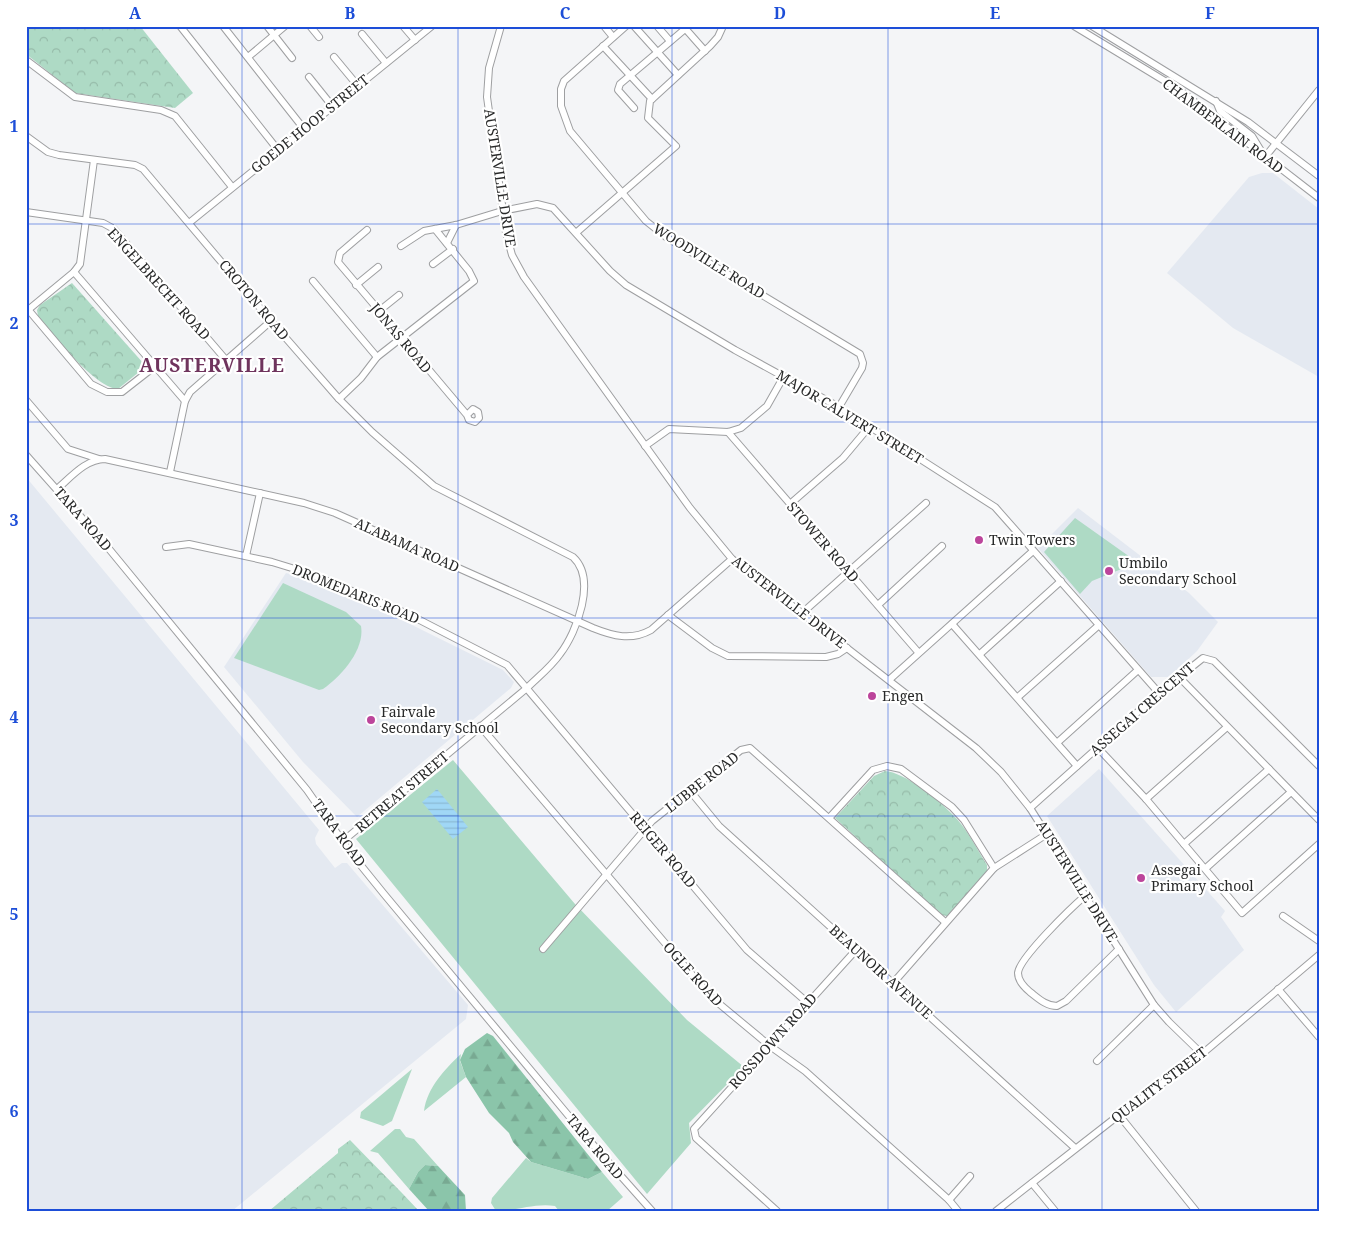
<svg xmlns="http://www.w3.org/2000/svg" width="1345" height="1237" font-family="'Noto Serif',serif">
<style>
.built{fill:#e4e9f1}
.grass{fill:#aedac5}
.forest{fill:url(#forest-firs)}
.park{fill:url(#park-crowns)}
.water{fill:url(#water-rules)}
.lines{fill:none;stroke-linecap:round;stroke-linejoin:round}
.minor-casing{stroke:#9e9fa1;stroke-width:8}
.minor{stroke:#fff;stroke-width:6}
.grid{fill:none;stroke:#1d4ed8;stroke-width:1;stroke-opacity:0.55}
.poi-dot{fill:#bc459b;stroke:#fff;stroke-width:2}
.labels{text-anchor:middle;stroke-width:4.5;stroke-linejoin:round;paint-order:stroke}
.street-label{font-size:14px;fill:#282929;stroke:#fff}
.poi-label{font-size:14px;fill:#282929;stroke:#fff;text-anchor:start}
.district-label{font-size:19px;font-weight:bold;letter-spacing:1px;fill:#6f345d;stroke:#fff}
.neatline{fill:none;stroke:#1d4ed8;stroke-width:2}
.grid-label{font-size:16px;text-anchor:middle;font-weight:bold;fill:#1d4ed8}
</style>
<defs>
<pattern id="forest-firs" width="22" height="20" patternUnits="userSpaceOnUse" patternTransform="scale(1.25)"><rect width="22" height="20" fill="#8bc5aa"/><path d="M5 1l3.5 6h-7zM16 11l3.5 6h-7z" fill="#78a992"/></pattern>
<pattern id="park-crowns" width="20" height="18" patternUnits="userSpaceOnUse" patternTransform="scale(1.25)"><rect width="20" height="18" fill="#aedac5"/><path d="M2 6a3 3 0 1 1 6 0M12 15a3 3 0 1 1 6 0" fill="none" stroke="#96bba9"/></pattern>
<pattern id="water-rules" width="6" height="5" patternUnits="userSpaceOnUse" patternTransform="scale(1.25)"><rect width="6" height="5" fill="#a0d7f6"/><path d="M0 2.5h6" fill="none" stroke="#8ab9d3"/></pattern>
</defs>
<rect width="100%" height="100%" fill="#f4f5f7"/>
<g class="built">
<polygon points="1262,173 1273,173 1319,209 1319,377 1233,328 1167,273 1249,177"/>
<polygon points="26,477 319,830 315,838 316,844 335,868 342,863 347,863 468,1005 466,1019 232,1211 26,1211"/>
<polygon points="1078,508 1189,593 1218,622 1197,651 1169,677 1151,677 1038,548"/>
<polygon points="286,573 304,578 408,623 503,670 514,682 511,688 357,817 303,762 224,667"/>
<polygon points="1099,769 1225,911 1221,917 1244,950 1176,1012 1154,985 1047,816"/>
</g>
<g class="grass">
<polygon points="1075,518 1130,557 1124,568 1092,581 1080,594 1044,552"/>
<path d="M283,583L346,612L361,626C365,650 341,676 323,689L319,690L234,658Z"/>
<polygon points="453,760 575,904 687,1020 744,1067 689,1123 691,1143 647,1194 356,839"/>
<path d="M461,1054L460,1061L466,1077L424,1111C427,1088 445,1069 461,1054Z"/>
<polygon points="412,1069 392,1121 383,1126 360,1118 361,1112"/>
<polygon points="395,1129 400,1129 406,1137 414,1139 438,1166 425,1165 418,1172 409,1189 378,1153 370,1151"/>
<path d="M526,1158L531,1162L588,1179L602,1172L623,1197L607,1211H559L555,1206C534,1203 517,1211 496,1211L491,1203L492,1198Z"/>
</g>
<g class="forest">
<polygon points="487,1033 493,1036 602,1172 588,1179 531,1162 513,1142 509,1133 489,1113 466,1077 460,1060 465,1049"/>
<polygon points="425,1165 438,1166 465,1195 466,1211 429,1211 409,1189 418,1172"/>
</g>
<g class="park">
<polygon points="26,26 140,26 193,93 175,108 75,93 26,54"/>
<path d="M72,283L144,364V368L118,389C95,388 52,334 38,316L37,310L40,305Z"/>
<path d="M885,771C904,772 939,800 952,814C967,828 976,848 987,865V871L947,916L941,915L835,818L874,776Z"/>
<path d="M350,1140C373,1164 396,1186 419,1211H269L338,1153V1149Z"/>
</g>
<polygon class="water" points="437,789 468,827 453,839 422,802"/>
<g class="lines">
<g class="minor-casing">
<g id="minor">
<polyline points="180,26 278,150"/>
<polyline points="223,26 304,129"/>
<polyline points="267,26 292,58"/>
<polyline points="310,26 319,37"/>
<polyline points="403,26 415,40"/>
<polyline points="501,26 489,68 487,97 506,233 512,255 524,277 690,508 732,559 976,748 1001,772 1030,808 1154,1005 1169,1022 1202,1054"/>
<polyline points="604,26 613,37"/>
<polyline points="626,26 564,81 561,89 561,106 570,131 646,221 666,237 860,354 863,363 862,368 839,407"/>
<polyline points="634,26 678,75"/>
<polyline points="657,26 670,41"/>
<polyline points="683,26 705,51"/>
<polyline points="1074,26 1178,89 1319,198"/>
<polyline points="1092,26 1248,122 1319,176"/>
<polyline points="362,34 386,63"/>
<polyline points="603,46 652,99"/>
<polyline points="248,57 285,26"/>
<polyline points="334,57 358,86"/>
<polyline points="26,60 75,97 161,110 175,116 232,187"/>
<polyline points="309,77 333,107"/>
<polyline points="1216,101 1220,111 1252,136 1263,154"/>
<polyline points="634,108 618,90 620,84 685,29"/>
<path d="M26,136L48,152L59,155L135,165L143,169L271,321L339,399L372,432L434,486L573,557C597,579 577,632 560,654C551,667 538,677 527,688L343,841"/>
<polyline points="1265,157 1319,90"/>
<polyline points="26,212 103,223 114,229 226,360"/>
<polyline points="189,223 432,26"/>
<polyline points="367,230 340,253 338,262 467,415 469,420 475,422 479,418 478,412 473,409 467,415"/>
<polyline points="577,232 676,146 648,118 650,101 710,46 718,37 723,26"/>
<polyline points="447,243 456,225"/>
<polyline points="401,246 424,231 456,225 502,211 537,204 553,208 610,271 626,285 735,350 839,407 995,507 1159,693"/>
<polyline points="433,264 453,249"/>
<polyline points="74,272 185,401"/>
<polyline points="313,281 377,357"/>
<polyline points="356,285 378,267"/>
<polyline points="26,307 91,384 107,392 122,392 154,367"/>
<polyline points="28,310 74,272 80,264 94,160"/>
<polyline points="379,311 399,295"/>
<polyline points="339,399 361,378 377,357 474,281 469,271 435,229"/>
<polyline points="26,400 68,449 99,459"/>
<polyline points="728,432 918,652"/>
<polyline points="645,446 669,429 728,432 741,428 767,406 784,376"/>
<polyline points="26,455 105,544 307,790 350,852 384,894 588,1139 652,1211"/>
<polyline points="170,472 185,401 190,392 271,321"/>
<path d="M57,489C71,477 86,459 105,459L304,503L335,513L593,628C613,636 631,641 651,630L732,559"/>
<polyline points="790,504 843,458 869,427"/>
<polyline points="166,547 189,544 272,562 308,573 408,614 507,665 747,950 808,1003"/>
<polyline points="246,556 260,493"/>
<polyline points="878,605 942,546"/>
<polyline points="801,614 926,503"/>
<polyline points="668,615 712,648 728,656 826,657 838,654 847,648"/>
<polyline points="952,624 1077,766"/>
<polyline points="980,654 1061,581"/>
<polyline points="1179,677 1319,820"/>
<polyline points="889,680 1033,551"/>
<polyline points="1018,697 1099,625"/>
<polyline points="480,726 711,997 770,1046 805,1071 949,1200 958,1211"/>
<polyline points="1058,742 1138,670"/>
<polyline points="1098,748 1146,799 1242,913 1319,844"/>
<polyline points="691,792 719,826 1075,1148"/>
<polyline points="1146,799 1227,727"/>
<polyline points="1030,808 1159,693 1203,658 1214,661 1319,766"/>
<polyline points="830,817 873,770 887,766 901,769 952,807 964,820 994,868"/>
<polyline points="1184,844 1269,769"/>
<polyline points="1206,868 1291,792"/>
<path d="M1086,895C1072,907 1019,958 1018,973C1018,981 1024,987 1030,992C1038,998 1046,1006 1057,1006L1066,1001L1119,949"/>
<polyline points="1283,916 1319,941"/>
<polyline points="543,949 652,821 741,750 750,748 945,922"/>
<polyline points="894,982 994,868 1047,834"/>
<polyline points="1278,989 1319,1037"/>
<polyline points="1097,1061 1154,1005"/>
<polyline points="1119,1115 1196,1211"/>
<polyline points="1032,1183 1055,1211"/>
<polyline points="949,1200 970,1176"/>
<polyline points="777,1211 696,1138 694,1129 856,950"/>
<polyline points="996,1211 1119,1115 1202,1054 1319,955"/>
</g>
</g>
<use href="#minor" class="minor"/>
</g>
<path class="grid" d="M242,26V1211M458,26V1211M672,26V1211M888,26V1211M1102,26V1211M26,224H1319M26,422H1319M26,618H1319M26,816H1319M26,1012H1319"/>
<g class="poi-dot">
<circle cx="979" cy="540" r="5"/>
<circle cx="1109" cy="571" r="5"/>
<circle cx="872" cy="696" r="5"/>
<circle cx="371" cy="720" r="5"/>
<circle cx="1141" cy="878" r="5"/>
</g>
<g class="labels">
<g class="street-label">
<text transform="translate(310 124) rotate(-39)" y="5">GOEDE HOOP STREET</text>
<text transform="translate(1223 126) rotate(37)" y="5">CHAMBERLAIN ROAD</text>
<text transform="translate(500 178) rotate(81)" y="5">AUSTERVILLE DRIVE</text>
<text transform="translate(709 261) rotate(32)" y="5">WOODVILLE ROAD</text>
<text transform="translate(159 284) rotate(48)" y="5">ENGELBRECHT ROAD</text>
<text transform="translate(254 300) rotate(50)" y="5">CROTON ROAD</text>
<text transform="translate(401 338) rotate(50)" y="5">JONAS ROAD</text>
<text transform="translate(850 417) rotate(31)" y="5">MAJOR CALVERT STREET</text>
<text transform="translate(83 519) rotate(49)" y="5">TARA ROAD</text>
<text transform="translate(823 542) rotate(49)" y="5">STOWER ROAD</text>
<text transform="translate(407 545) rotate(24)" y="5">ALABAMA ROAD</text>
<text transform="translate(356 594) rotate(22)" y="5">DROMEDARIS ROAD</text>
<text transform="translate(789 602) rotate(38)" y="5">AUSTERVILLE DRIVE</text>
<text transform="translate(1142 709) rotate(-41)" y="5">ASSEGAI CRESCENT</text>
<text transform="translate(702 782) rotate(-38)" y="5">LUBBE ROAD</text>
<text transform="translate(402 792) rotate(-40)" y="5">RETREAT STREET</text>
<text transform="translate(339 833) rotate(54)" y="5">TARA ROAD</text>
<text transform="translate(663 850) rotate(50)" y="5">REIGER ROAD</text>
<text transform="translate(1077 881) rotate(58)" y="5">AUSTERVILLE DRIVE</text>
<text transform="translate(881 972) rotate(42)" y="5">BEAUNOIR AVENUE</text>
<text transform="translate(693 974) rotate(48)" y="5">OGLE ROAD</text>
<text transform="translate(773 1041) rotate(-48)" y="5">ROSSDOWN ROAD</text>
<text transform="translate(1159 1085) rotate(-37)" y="5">QUALITY STREET</text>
<text transform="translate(595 1147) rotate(50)" y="5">TARA ROAD</text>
</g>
<g class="poi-label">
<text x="989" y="545">Twin Towers</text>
<text x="1119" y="568">Umbilo<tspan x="1119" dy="16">Secondary School</tspan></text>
<text x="882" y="701">Engen</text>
<text x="381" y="717">Fairvale<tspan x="381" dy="16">Secondary School</tspan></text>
<text x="1151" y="875">Assegai<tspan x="1151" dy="16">Primary School</tspan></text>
</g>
<g class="district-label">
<text x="212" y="372">AUSTERVILLE</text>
</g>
</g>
<rect width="1345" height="1237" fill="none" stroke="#ffffff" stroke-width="55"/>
<rect x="28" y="28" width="1290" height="1182" class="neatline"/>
<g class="grid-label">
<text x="135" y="19">A</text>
<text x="350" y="19">B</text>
<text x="565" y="19">C</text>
<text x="780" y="19">D</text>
<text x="995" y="19">E</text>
<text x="1210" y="19">F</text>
<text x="14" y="132">1</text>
<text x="14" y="329">2</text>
<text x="14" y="526">3</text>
<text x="14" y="723">4</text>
<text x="14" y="920">5</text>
<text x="14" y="1117">6</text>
</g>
</svg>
